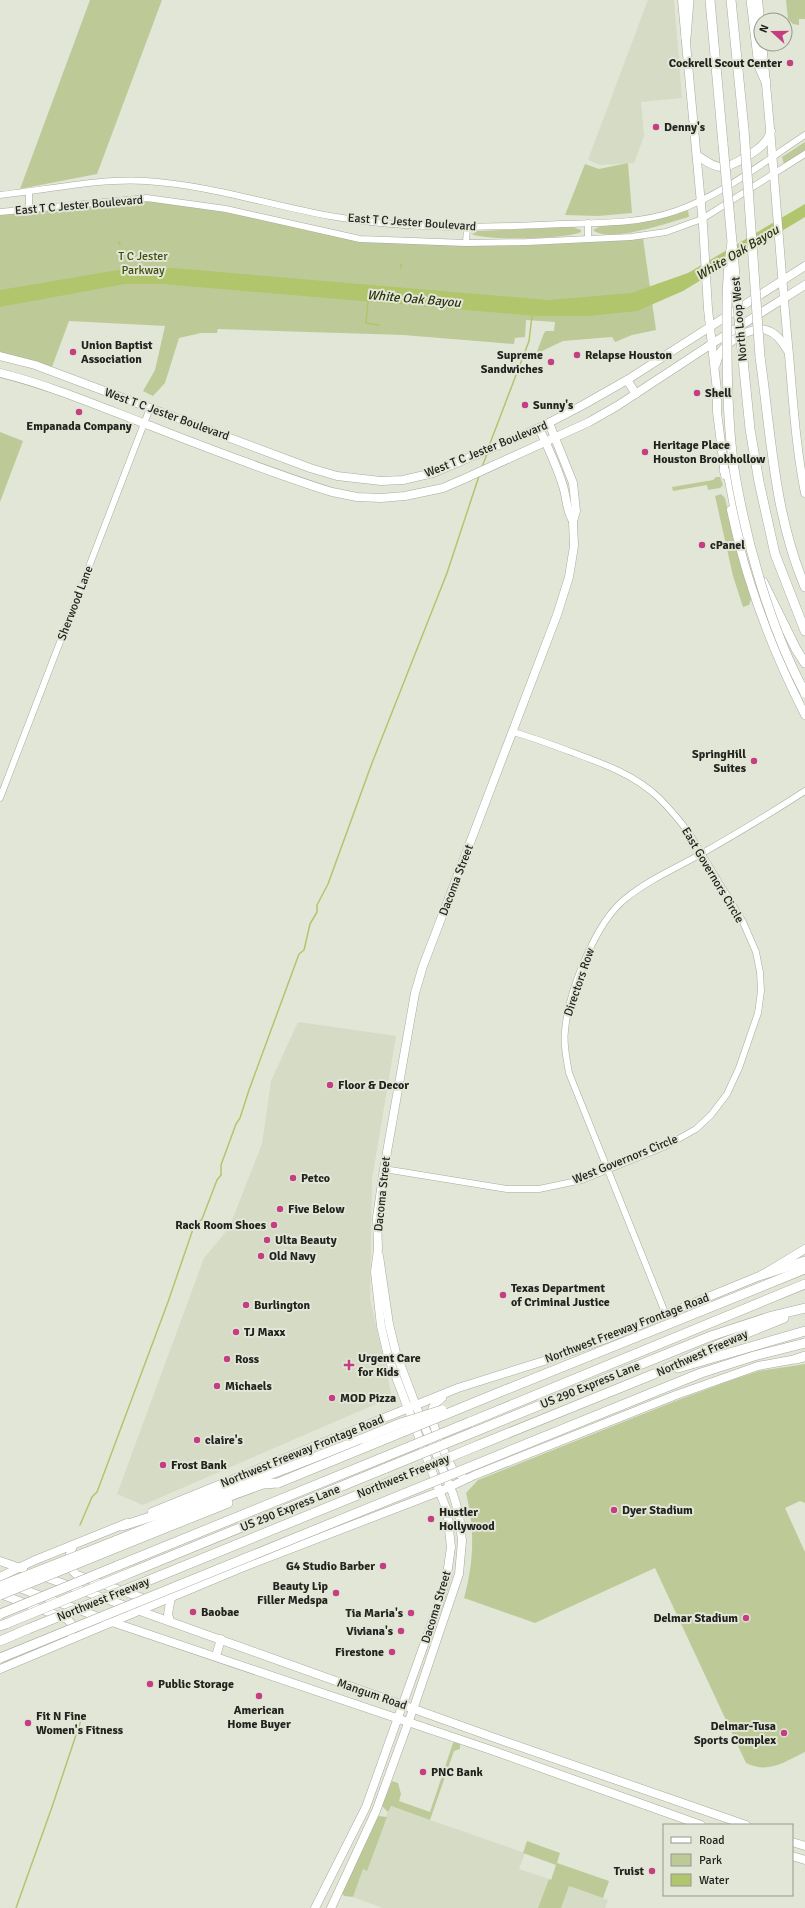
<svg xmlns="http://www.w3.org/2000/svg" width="805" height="1908" font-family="Signika,sans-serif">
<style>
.built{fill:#d5dbc5}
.green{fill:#bdca98}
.water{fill:#b1c56d}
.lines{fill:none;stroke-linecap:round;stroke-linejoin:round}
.stream{stroke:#b1c56d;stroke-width:1.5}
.minor-casing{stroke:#a7ab9d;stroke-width:7}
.major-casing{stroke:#a7ab9d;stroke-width:9}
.highway-casing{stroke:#a7ab9d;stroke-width:10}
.minor{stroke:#fff;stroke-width:6}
.major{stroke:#fff;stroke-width:8}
.highway{stroke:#fff;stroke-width:9}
.highway-bridge-casing{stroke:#a7ab9d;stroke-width:10;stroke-linecap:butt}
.highway-bridge{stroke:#fff;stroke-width:9}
.poi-dot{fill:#c43f82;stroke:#e2e6d7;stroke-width:1.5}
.labels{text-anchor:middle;stroke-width:4;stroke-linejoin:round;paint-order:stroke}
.poi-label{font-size:12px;font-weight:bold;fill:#22231e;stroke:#e2e6d7;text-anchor:start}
.street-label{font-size:12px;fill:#22231e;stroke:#e2e6d7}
.park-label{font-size:12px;fill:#434e0d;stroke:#e2e6d7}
.water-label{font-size:13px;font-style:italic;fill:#2d340f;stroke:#e2e6d7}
</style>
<rect width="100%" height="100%" fill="#e2e6d7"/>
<g class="built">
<polygon points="648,0 674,0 682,98 641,102 644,136 634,163 600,165 588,160"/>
<polygon points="298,1022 396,1036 372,1179 370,1299 392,1397 143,1505 117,1494 204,1258 229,1228 262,1144 271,1081"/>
<polygon points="390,1806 525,1853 519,1869 549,1879 538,1908 383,1908 353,1897 363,1869 367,1870"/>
<polygon points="569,1886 608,1900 605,1908 561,1908"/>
</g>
<g class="green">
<polygon points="90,0 162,0 97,174 20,189"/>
<polygon points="786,0 805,0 805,19 799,19 799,25 793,24 788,19"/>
<polygon points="805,142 805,150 784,164 782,157"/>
<polygon points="628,163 632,213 598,216 565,215 585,164 599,169"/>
<polygon points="136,201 164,202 215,209 333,236 470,246 535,245 643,238 656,330 632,335 615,342 612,337 563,341 536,354 544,333 546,331 554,331 555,322 526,320 525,337 515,338 514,344 403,335 218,329 217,333 201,333 179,338 165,383 153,396 143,391 155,370 165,326 69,321 52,367 0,353 0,215"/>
<path d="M688,210L689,217C670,222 609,244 593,230C606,222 618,225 633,223C652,221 670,217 688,210Z"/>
<path d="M573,227L581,230V232C568,239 484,241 472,234L477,231Z"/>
<polygon points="0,432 23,441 0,502"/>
<polygon points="716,477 720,477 723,485 720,488 708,490 707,485 673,491 672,487 713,480"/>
<polygon points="721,494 725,498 742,568 751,599 749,605 743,607 733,576 715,496"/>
<path d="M805,1364V1503L800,1501L785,1508L805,1552V1752C784,1762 768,1774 746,1763L655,1568L535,1623L464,1598C474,1561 475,1531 466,1493L478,1480L678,1400L732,1380L759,1371Z"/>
<polygon points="455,1742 460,1744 460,1749 454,1751 430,1820 391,1806 388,1812 382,1806 392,1781 398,1783 401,1794 399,1801 430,1812 453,1743"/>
<polygon points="379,1816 387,1817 367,1871 363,1869 353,1897 344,1896 341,1892 377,1817"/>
<polygon points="527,1841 560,1853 557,1863 609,1881 603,1898 569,1886 561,1908 538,1908 549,1879 551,1880 556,1865 523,1853"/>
</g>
<polygon class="water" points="805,204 805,217 683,291 637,311 589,316 536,316 162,284 125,284 0,307 0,290 124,269 173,268 548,300 631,293 688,273"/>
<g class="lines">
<g class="stream">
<polyline points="119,242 120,245"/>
<polyline points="401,264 401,268"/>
<polyline points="368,301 366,323 379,325"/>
<polyline points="489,446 529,341 532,316"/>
<polyline points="482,467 487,454"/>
<polyline points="80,1525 92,1497 97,1492 168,1302 193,1229 202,1219 217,1180 221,1175 221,1165 236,1124 240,1118 249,1090 299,954 304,950 310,924 317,912 317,905 328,884 372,763 447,573 479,476"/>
<polyline points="16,1908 52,1807 82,1717"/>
</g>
<g class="minor-casing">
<g id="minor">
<polyline points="29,192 29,208"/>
<path d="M0,195C47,190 99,178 146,181C209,185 269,205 330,216C406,230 483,228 560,224C599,223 639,224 676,211C722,195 764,162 805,135"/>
<polyline points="0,212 147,198 226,209 360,239 466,243 527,242 631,237 666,232 702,219 805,154"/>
<polyline points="588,223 588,239"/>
<polyline points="466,243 467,227"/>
<polyline points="0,798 150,408"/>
<path d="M384,1169L507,1189H539L582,1180L666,1146L696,1129L711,1115L727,1094L739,1068L758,1013L761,991L760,972L756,952L743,922L689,833C680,821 670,809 659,798C635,775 604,764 574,753C553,745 534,738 513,732"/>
<path d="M666,1315L569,1073C567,1060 563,1045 565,1031C568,993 595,923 625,899C648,880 676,868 701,854C736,834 771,813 805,791"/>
</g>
</g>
<g class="major-casing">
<g id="major">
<polyline points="682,0 703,225 708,309 717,391 717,412 725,475"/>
<polyline points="758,0 761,29"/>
<path d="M762,44C773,147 779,251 789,355C793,401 796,448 805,493"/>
<path d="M697,155C704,160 713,167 722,167C732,167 759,150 765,142C768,139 769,135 771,131"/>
<polyline points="0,356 35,365 310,468 337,476 381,481 403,480 433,473 539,428 583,405 627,380 805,266"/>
<path d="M716,364C717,359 719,354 722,350C731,340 752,326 766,330C777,333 782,342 788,351"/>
<path d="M0,373C49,385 96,405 143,423C205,447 268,472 332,492L357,497L381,498L405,496L443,488L466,478L589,422L617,406L713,343L805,285"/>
<polyline points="627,380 636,394"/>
<path d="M539,428C548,447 557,466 563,486C567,498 566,510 573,521"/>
<path d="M731,510C746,582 772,650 805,715"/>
<path d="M442,1398C438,1401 433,1405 432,1410C429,1423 447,1457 453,1470L458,1474H462"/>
<polyline points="152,1512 458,1388 547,1360 608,1338 762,1275 805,1249"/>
<path d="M73,1546C68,1558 65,1566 77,1575L148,1600"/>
<polyline points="0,1561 23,1569"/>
<polyline points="42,1576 495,1738 746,1825"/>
<polyline points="0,1577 33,1561 127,1523"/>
<polyline points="14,1586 112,1622 491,1750 701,1825"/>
<polyline points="0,1594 67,1619 71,1623 73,1628 70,1633"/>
<polyline points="170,1621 168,1614 171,1597"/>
<polyline points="216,1656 221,1639"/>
<polyline points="0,1669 241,1568 441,1491 475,1475 676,1395 758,1366 802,1358"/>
<polyline points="792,1842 805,1846"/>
<polyline points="792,1856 805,1860"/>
<polyline points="315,1908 366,1807 440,1600 447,1575 451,1547 447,1511 388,1356 381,1326 375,1272 378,1249 377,1217 384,1169 415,993 423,966 557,615 569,577 574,546 573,521 576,511 573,483 549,423"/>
<polyline points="331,1908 376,1811 415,1704 459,1574 462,1541 459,1514 453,1494 416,1406 396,1353 389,1324 379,1256"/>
</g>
</g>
<g class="highway-casing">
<g id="highway">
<polyline points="710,0 723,144"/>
<polyline points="731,0 744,130"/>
<polyline points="751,0 759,66 766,82"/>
<polyline points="686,38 689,0"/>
<polyline points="741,340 750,429 759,482 775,554 805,631"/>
<path d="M760,357C771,434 774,514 805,587"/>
<polyline points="724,470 729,478 736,514 746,543"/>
<polyline points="763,582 796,649 805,663"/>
<polyline points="762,1275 805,1261"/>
<polyline points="796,1359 805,1356"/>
<polyline points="678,1368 805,1331"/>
<polyline points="505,1390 805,1269"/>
<polyline points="470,1422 805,1284"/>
<polyline points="474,1432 711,1336 772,1316 805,1308"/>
<polyline points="479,1445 654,1374 708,1349 784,1318"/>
<path d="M122,1526C203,1501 283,1470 362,1439"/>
<polyline points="115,1541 189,1511 263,1484 278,1483"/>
<polyline points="118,1547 228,1503"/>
<polyline points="117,1566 382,1458"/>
<polyline points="132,1572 386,1468"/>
<polyline points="152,1579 392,1481"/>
<polyline points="0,1626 8,1623"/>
<polyline points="0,1641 28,1629"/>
</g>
</g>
<use href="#minor" class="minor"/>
<use href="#major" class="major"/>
<use href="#highway" class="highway"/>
<g class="highway-bridge-casing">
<g id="highway-bridge">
<polyline points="744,130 760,357"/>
<polyline points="723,144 741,340"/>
<path d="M732,243C726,278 727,307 727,342C727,384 728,427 734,469C746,542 770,628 805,693"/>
<polyline points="362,1439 401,1423 442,1410"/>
<polyline points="382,1458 470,1422"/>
<polyline points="386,1468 474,1432"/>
<polyline points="392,1481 479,1445"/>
<polyline points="278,1483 505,1390"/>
<polyline points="0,1586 115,1541"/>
<polyline points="0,1595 118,1547"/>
<polyline points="0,1614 117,1566"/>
<polyline points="8,1623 132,1572"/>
<polyline points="28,1629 152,1579"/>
<polyline points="0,1658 701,1373 754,1356 805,1343"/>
</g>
</g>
<use href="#highway-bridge" class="highway-bridge"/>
</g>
<g class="poi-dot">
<circle cx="790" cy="63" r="4"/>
<circle cx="656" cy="127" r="4"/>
<circle cx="73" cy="352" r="4"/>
<circle cx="577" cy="355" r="4"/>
<circle cx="551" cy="362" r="4"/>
<circle cx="697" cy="393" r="4"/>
<circle cx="525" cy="405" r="4"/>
<circle cx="79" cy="412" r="4"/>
<circle cx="645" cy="452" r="4"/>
<circle cx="702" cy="545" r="4"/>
<circle cx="754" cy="761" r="4"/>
<circle cx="330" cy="1085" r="4"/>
<circle cx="293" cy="1178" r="4"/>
<circle cx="280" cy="1209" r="4"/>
<circle cx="274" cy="1225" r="4"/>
<circle cx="267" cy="1240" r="4"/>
<circle cx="261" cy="1256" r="4"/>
<circle cx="503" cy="1295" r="4"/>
<circle cx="246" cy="1305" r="4"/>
<circle cx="236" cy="1332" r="4"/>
<circle cx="227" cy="1359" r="4"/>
<path d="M347 1359h4v4h4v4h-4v4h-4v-4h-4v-4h4z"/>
<circle cx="217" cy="1386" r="4"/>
<circle cx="332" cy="1398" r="4"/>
<circle cx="197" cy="1440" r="4"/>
<circle cx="163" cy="1465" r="4"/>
<circle cx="614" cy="1510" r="4"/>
<circle cx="431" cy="1519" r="4"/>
<circle cx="383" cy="1566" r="4"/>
<circle cx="336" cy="1593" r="4"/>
<circle cx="193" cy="1612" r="4"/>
<circle cx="411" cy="1613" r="4"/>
<circle cx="746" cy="1618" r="4"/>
<circle cx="401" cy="1631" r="4"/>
<circle cx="392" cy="1652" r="4"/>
<circle cx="150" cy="1684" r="4"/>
<circle cx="259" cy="1696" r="4"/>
<circle cx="28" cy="1723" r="4"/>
<circle cx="784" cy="1733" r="4"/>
<circle cx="423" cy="1772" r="4"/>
<circle cx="652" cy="1871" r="4"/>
</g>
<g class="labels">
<g class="poi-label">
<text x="782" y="67" text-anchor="end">Cockrell Scout Center</text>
<text x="664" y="131">Denny's</text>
<text x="81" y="349">Union Baptist<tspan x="81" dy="14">Association</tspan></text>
<text x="543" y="359" text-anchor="end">Supreme<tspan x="543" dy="14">Sandwiches</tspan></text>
<text x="585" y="359">Relapse Houston</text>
<text x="705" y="397">Shell</text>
<text x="533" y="409">Sunny's</text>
<text x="79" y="430" text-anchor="middle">Empanada Company</text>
<text x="653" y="449">Heritage Place<tspan x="653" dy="14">Houston Brookhollow</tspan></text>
<text x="710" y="549">cPanel</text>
<text x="746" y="758" text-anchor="end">SpringHill<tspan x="746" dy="14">Suites</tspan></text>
<text x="338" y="1089">Floor &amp; Decor</text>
<text x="301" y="1182">Petco</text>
<text x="288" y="1213">Five Below</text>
<text x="266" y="1229" text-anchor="end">Rack Room Shoes</text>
<text x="275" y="1244">Ulta Beauty</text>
<text x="269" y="1260">Old Navy</text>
<text x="511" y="1292">Texas Department<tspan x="511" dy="14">of Criminal Justice</tspan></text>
<text x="254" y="1309">Burlington</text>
<text x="244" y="1336">TJ Maxx</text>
<text x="358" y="1362">Urgent Care<tspan x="358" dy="14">for Kids</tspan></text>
<text x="235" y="1363">Ross</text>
<text x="225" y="1390">Michaels</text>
<text x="340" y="1402">MOD Pizza</text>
<text x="205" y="1444">claire's</text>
<text x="171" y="1469">Frost Bank</text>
<text x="622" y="1514">Dyer Stadium</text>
<text x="439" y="1516">Hustler<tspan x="439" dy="14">Hollywood</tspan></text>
<text x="375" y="1570" text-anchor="end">G4 Studio Barber</text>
<text x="328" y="1590" text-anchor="end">Beauty Lip<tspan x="328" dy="14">Filler Medspa</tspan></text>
<text x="201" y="1616">Baobae</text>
<text x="403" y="1617" text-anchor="end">Tia Maria's</text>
<text x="738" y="1622" text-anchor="end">Delmar Stadium</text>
<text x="393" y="1635" text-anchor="end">Viviana's</text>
<text x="384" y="1656" text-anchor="end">Firestone</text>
<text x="158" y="1688">Public Storage</text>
<text x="259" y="1714" text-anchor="middle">American<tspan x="259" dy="14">Home Buyer</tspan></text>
<text x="36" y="1720">Fit N Fine<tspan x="36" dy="14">Women's Fitness</tspan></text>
<text x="776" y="1730" text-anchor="end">Delmar-Tusa<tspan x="776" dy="14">Sports Complex</tspan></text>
<text x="431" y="1776">PNC Bank</text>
<text x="644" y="1875" text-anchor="end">Truist</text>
</g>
<g class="street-label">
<text transform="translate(79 205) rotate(-5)" y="4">East T C Jester Boulevard</text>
<text transform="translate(412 222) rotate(4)" y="4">East T C Jester Boulevard</text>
<text transform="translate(739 319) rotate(-95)" y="4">North Loop West</text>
<text transform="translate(167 414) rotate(20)" y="4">West T C Jester Boulevard</text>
<text transform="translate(486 449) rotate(-22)" y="4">West T C Jester Boulevard</text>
<text transform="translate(75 603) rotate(-69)" y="4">Sherwood Lane</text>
<text transform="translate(713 875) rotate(59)" y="4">East Governors Circle</text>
<text transform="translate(456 880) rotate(-69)" y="4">Dacoma Street</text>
<text transform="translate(579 982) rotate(-71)" y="4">Directors Row</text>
<text transform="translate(625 1159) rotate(-22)" y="4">West Governors Circle</text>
<text transform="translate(382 1194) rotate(-84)" y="4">Dacoma Street</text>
<text transform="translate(627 1328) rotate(-21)" y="4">Northwest Freeway Frontage Road</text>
<text transform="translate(702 1353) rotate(-24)" y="4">Northwest Freeway</text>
<text transform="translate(590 1385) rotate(-22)" y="4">US 290 Express Lane</text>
<text transform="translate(302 1451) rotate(-22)" y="4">Northwest Freeway Frontage Road</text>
<text transform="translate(403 1476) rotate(-22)" y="4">Northwest Freeway</text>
<text transform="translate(290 1508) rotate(-22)" y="4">US 290 Express Lane</text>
<text transform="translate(103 1599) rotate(-22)" y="4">Northwest Freeway</text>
<text transform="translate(436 1607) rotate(-73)" y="4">Dacoma Street</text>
<text transform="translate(372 1694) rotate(19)" y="4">Mangum Road</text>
</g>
<g class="park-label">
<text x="143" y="260">T C Jester<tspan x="143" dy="14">Parkway</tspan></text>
</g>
<g class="water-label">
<text transform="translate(737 252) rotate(-31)" y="5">White Oak Bayou</text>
<text transform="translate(414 298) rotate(5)" y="5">White Oak Bayou</text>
</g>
</g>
<rect x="663" y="1824" width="130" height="72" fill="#e2e6d7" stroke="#95988d"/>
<rect x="671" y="1837" width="20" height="6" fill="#ffffff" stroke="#95988d"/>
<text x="699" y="1844" font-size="12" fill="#22231e">Road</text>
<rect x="671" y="1854" width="20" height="12" fill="#bdca98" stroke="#95988d"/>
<text x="699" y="1864" font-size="12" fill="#22231e">Park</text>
<rect x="671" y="1874" width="20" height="12" fill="#b1c56d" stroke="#95988d"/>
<text x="699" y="1884" font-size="12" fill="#22231e">Water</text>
<g transform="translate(773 32) rotate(291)"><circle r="19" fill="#e2e6d7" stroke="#95988d"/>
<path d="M0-3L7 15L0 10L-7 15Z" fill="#c43f82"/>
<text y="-6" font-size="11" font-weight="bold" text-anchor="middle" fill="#22231e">N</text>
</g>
</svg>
